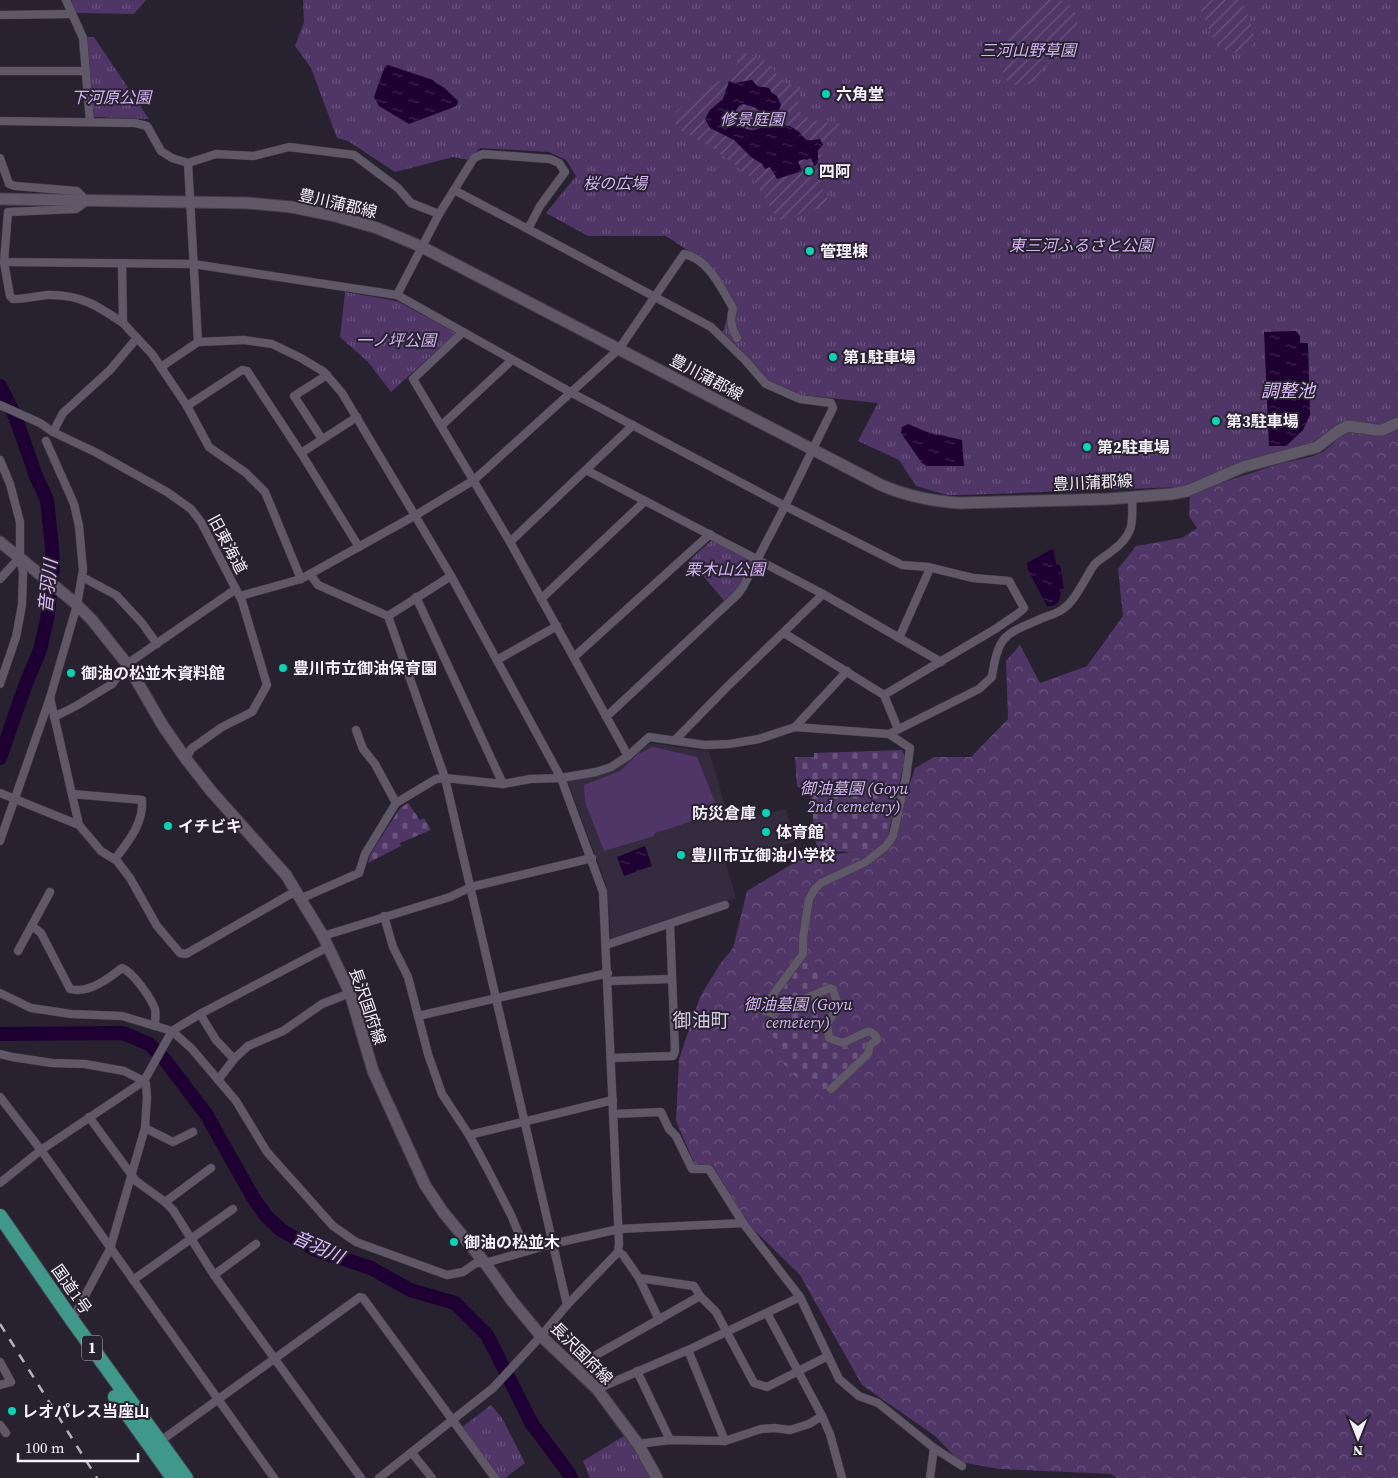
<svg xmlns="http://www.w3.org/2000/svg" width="1398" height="1478" font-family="'Source Serif 4','Noto Sans JP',serif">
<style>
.built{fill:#352b3f}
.forest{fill:url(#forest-crowns)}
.cemetery{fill:url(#cemetery-stones)}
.park{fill:url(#park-tufts)}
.garden{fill:url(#garden-furrows)}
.pitch{fill:#503567}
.water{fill:url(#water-ripples);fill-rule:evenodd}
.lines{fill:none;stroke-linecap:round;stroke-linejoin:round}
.river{stroke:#1e0032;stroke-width:14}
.minor-casing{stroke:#433d49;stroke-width:9}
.secondary-casing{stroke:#433d49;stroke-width:13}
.trunk-casing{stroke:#433d49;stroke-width:16}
.minor{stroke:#605769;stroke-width:8}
.secondary{stroke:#605769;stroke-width:11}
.trunk{stroke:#40988a;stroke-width:14}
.rail{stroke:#b8b2be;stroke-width:2.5;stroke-dasharray:9 9;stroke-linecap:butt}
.poi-dot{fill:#06d5b6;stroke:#282130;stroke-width:2}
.labels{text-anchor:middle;stroke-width:4;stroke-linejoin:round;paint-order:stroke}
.shield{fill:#282130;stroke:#b8b3be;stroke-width:1}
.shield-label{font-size:15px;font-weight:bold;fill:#f6f1fb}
.park-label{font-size:16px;font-style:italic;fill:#d4b5f3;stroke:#282130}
.poi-label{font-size:16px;font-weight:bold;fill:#f6f1fb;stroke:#282130;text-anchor:start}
.street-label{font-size:16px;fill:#f6f1fb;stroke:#282130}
.water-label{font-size:18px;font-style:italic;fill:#ddbefc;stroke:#282130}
.quarter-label{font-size:19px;fill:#d7cde2;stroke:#282130}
</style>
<defs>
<pattern id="forest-crowns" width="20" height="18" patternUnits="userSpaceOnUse" patternTransform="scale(1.25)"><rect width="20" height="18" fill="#503567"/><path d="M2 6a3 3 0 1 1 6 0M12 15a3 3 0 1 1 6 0" fill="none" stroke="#6a537e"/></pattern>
<pattern id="cemetery-stones" width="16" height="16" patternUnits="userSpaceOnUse" patternTransform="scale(1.25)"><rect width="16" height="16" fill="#503567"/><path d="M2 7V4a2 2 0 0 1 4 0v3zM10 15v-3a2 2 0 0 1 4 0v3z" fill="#6a537e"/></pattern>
<pattern id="park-tufts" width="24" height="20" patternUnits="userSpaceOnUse" patternTransform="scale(1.25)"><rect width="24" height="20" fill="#503567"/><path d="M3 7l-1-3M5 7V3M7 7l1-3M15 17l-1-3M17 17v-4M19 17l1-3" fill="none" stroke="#6a537e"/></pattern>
<pattern id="garden-furrows" width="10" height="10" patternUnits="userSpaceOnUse" patternTransform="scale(1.25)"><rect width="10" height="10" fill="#503567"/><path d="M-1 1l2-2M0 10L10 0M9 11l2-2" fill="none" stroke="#6a537e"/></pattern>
<pattern id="water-ripples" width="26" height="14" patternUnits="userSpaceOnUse" patternTransform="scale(1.25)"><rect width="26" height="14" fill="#1e0032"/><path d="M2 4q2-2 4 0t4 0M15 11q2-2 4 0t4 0" fill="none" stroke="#3f2651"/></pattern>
</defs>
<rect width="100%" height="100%" fill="#282130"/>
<polygon class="built" points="651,743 709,752 730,821 786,809 795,842 725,862 736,898 611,942 607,887 568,782 572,778 619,764"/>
<polygon class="forest" points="527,0 1129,0 1398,36 1398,1478 1117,1478 1111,1474 999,1469 960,1462 935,1436 862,1385 800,1275 749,1225 712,1165 695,1165 676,1121 679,1059 700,997 720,964 733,948 747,891 799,860 889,846 915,768 934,757 971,757 1008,719 1006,661 1020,645 1040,683 1087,666 1123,616 1118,569 1136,546 1182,538 1197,528 1189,516 1190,493 1279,464 1310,457 1323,452 1335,442 1337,411"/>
<g class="cemetery">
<path d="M902,750L905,757L888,837C885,841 882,846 877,848C864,854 832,852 818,849L814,836L812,799L797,786L795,757H814V753Z"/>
<polygon points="408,803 420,820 424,818 431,830 400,843 401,846 368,863 370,855 400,808"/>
<path d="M808,953L836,987L841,1008L831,1024L832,1037L841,1040L874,1031L873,1047L868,1058L828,1095L822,1097L817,1093L814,1079H798L784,1064L780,1055L776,1052L775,1038C761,1030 758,1026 755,1010Z"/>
</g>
<g class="park">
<polygon points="71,0 146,0 134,14 76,13"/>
<polygon points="303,0 1398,0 1398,419 1380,427 1349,423 1309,444 1227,468 1192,485 1181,487 960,495 947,495 916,486 899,460 858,441 878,403 802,395 768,380 749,358 723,332 731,303 707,263 666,236 588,236 546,213 576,176 566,160 549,152 480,148 469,160 453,157 395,172 348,141 337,138 311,68 295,46 304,22"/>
<polygon points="87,37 94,37 149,119 94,117"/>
<polygon points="345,292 397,301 456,333 391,392 368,362 340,337"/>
<polygon points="713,539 752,561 753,563 736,592 725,602 690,560"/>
<polygon points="491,1405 502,1418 525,1463 505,1478 498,1478 461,1428"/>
<polygon points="627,1434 650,1478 590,1478 583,1461"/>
</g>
<g class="garden">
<path d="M1047,0C1052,0 1058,0 1063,1C1077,8 1081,22 1074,36L1031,83L1025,85H1012L1004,78L1003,73L1005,38L1029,19L1041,3Z"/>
<path d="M1212,0H1242C1247,14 1265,44 1243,52C1235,54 1227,52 1221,47C1210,38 1205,18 1199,6Z"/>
<path d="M740,51L766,61L784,83L800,86C802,93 797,99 798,106C800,123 832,123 844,124L843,130C835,135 824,142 820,152C818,156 820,160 820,164C818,181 821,192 833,204L779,220L776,217L753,179L714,149L675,127L676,111L719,81L730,77L734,74Z"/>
</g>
<polygon class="pitch" points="653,747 697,757 715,802 704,806 705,817 655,833 654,836 604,851 585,802 584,785 620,771 638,754"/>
<g class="water">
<path d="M388,65L433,80C436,84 439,84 443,87C446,89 455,98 458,101L457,105L454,107L409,124L379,106L374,97L385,66Z"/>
<path d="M752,80L757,86L769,88L772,93L777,96L781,105L776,118L779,124C785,125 791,126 795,129C808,137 800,143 820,139L823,145L818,150C817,157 821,163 814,166L811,158L806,160L805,159L798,161L802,171L777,179L770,167L765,169L762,164L751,157L734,140L710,128L705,119L710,110L723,99L729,81L734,83ZM743,104L754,107L761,112L763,123C752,139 735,125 736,110L739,106Z"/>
<polygon points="1296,331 1300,336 1300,343 1308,343 1310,415 1303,430 1286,446 1269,446 1264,332"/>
<polygon points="908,424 927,432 962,440 964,466 927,466 922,463 901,433 902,427"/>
<path d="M1052,549L1054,551L1056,564L1060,565C1062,571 1062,580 1064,588L1061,590C1061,600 1058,607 1047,606L1028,570L1027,563Z"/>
<polygon points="645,846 652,866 624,876 617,857"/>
</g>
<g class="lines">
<g class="river">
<polyline points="0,386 15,416 36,476 47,500 51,537 53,566 48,615 40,650 25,686 0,758"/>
<polyline points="0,1034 123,1033 149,1044 165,1060 206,1114 254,1199 267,1217 281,1230 316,1250 371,1268 410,1290 455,1303 487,1335 532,1424 568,1472 571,1478"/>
</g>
<g class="minor-casing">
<g id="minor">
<polyline points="66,0 83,38 90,122"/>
<polyline points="0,15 72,14"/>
<polyline points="0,71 85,71"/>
<polyline points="0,121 135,123 147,126 161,151 172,158 188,163 216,154 254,156 289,147 354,155 398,188 411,203 439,214"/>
<polyline points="0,158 9,184 15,186 77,191 87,201 76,209 8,212 4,262 193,264 397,295 572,393 785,506 833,408 831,403 800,399 766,384 745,360 711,327 528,229 540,206 565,172 559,163 550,159 483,154 474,158 439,214 397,295"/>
<polyline points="188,163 198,342"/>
<polyline points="454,190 528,229"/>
<path d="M4,262L10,296L13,299C25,299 36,296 48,295C80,294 98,306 123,323"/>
<polyline points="122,264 123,323 137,338"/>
<polyline points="463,332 413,379 510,542 628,756"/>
<polyline points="161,367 198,342 244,340 272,344 301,358 324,372 342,393 451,576 561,778 603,892 619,1244 618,1252 567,1305 541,1336 493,1388 379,1478"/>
<polyline points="0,405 40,423 53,432 97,453 167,492 191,509 201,522 242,601 267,685 252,712 222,727 191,749 186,759"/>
<polyline points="442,425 512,360"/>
<polyline points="53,432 63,413 110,370 137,338 152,354 187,406"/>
<polyline points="322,439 294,396 327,375"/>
<polyline points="301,453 357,417"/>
<polyline points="0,460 10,484 20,522 20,557 23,572 22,605 16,637 0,684"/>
<polyline points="586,470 823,594 941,662"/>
<polyline points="510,542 633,425"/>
<polyline points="310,574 318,585 388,616 445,778 567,1305"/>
<polyline points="82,577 116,595 142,623 157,644"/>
<polyline points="0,579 20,557"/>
<polyline points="301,579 265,492 246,473 209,447 187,406 242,370 247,371 301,453 359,547"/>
<path d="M240,596L301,579L416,515L474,480L619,349L684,254C709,259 721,288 733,308C730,320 731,327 737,338"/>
<polyline points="416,597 503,784"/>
<polyline points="541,599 645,501"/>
<polyline points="388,616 451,576"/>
<path d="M784,633L884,695L997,628C1003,623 1021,613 1024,608L1009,581L973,578L928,567"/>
<polyline points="574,657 710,534"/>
<polyline points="497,660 557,626"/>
<polyline points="884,695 898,729"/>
<polyline points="50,698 79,825 101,851 117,861 130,878 157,926 180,953 186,954 296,891"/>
<polyline points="54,717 76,706 112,684 127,664 236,589"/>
<polyline points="606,717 738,594 743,587 785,506 902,565 928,567 928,573 899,638"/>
<polyline points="795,727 847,671"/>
<polyline points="356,730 363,749 375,764 396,803"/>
<path d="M889,734L979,689L992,677C998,632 1007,634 1045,617C1051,615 1058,613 1063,609C1076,600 1085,578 1094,565C1098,560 1106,556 1112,551C1134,535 1133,523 1132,498"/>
<polyline points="675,740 727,687 823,594"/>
<polyline points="0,793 79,825"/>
<path d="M72,794L142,800C144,823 128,842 115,859"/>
<polyline points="0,841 50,698 77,605 83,570 79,526 74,504 46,441"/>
<polyline points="300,899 359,873 365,854 396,803 436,779 445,778 503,784 530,779 561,778 596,772 611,767 628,756 649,737 705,745 729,744 759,739 795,727 889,734 910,748 906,777 893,836 886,846 866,862 821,883 815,889 809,899 803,938 803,954 764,1007 764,1011 771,1013 830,988 833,989 838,1006 827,1024 829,1038 843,1043 866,1032 871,1032 876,1036 877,1040 870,1045 868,1054 831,1089"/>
<polyline points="384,916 393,947 408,977 428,1054 442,1094 469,1135 488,1170 511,1215 526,1251"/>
<path d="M32,926L41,933L70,989C88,994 108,979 122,968C133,972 151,998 155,1009C156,1014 155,1021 155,1026"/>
<polyline points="323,936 450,897 471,887 592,858"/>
<polyline points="606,945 725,905"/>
<polyline points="18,951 50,892"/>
<polyline points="608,981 672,979"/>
<polyline points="0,993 31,1008 71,1014 122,1016 172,1031 192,1049 236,1101 267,1152 333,1226 356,1242 447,1275 463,1272 476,1263 485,1263 552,1244 619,1229 743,1223 709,1169 692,1169 676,1136 669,1129 661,1112 613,1114"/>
<polyline points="200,1014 216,1040 234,1059"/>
<polyline points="418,1016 608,973"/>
<polyline points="0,1054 12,1057 52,1063 85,1064 124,1071 144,1081 146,1084 147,1097 145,1128 110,1249 72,1320"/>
<polyline points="611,1058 673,1056 675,1051 670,924"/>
<polyline points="218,1080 234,1059 248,1046 283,1031 322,1004 350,993"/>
<polyline points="0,1097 41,1150 274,1478"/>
<polyline points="89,1117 136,1181 165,1202 173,1210 214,1275 361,1478"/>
<polyline points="145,1128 173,1142 193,1132"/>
<polyline points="469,1135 613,1100"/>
<polyline points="0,1183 41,1150 144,1081 172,1031 200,1014 328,947"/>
<polyline points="165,1202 211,1168"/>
<polyline points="743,1223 800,1297 839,1379 859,1396 878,1403 934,1448 962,1466"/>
<polyline points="618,1252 623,1255 639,1278 694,1286 700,1296 716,1312 754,1383 767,1387 828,1356"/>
<polyline points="214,1275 256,1244"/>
<polyline points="639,1278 659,1320"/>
<polyline points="133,1280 233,1209"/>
<polyline points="767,1313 822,1416 830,1434 842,1478"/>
<polyline points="688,1350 725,1441"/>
<polyline points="0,1362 11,1382 0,1385"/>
<polyline points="575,1367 700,1296"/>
<polyline points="637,1371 670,1440"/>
<polyline points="597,1389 688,1350 800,1297"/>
<polyline points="0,1425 6,1433"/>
<polyline points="159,1442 360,1297 363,1298 495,1478"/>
<polyline points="638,1444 670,1440 725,1441 761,1429 774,1428 790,1430 809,1424 822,1416"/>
<polyline points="412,1453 432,1478"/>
<polyline points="930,1478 934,1448"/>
</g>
</g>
<g class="secondary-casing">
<g id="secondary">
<path d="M0,199L248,203L291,207L335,216L377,228L422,247L881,485C906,496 931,501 959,503L1108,499L1172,494L1187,491L1243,467L1317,447L1338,431L1348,426L1376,430H1382L1398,423"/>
<polyline points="0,542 74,602 92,620 127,664 163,726 186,759 211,791 286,875 323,936 350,993 373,1071 425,1185 443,1212 485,1263 512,1301 541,1336 597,1389 638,1444 657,1478"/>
</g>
</g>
<g class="trunk-casing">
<g id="trunk">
<polyline points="0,1216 72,1320 186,1478"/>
<polyline points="115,1397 173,1478"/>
</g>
</g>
<use href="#minor" class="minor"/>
<use href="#secondary" class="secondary"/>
<use href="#trunk" class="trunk"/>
<polyline class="rail" points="0,1324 97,1478"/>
</g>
<g class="poi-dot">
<circle cx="826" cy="94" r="5"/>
<circle cx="809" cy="171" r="5"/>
<circle cx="810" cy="251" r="5"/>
<circle cx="833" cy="357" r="5"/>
<circle cx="1216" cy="421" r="5"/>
<circle cx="1087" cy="447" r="5"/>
<circle cx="283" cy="668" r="5"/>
<circle cx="71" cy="673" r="5"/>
<circle cx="766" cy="813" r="5"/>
<circle cx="168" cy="826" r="5"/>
<circle cx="766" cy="832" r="5"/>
<circle cx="681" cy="855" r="5"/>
<circle cx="454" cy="1242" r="5"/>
<circle cx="12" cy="1411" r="5"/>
</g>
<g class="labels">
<rect class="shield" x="82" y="1335.5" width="20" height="25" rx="4"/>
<g class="shield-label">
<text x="92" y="1353">1</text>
</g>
<g class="park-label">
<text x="1028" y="56">三河山野草園</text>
<text x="111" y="103">下河原公園</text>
<text x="752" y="125">修景庭園</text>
<text x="615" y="189">桜の広場</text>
<text x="1081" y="251">東三河ふるさと公園</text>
<text x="396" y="346">一ノ坪公園</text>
<text x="725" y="575">栗木山公園</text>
<text x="854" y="794">御油墓園 (Goyu<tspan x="854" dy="18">2nd cemetery)</tspan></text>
<text x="798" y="1010">御油墓園 (Goyu<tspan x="798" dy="18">cemetery)</tspan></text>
</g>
<g class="poi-label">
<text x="836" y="100">六角堂</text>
<text x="819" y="177">四阿</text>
<text x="820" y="257">管理棟</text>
<text x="843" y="363">第1駐車場</text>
<text x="1226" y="427">第3駐車場</text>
<text x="1097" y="453">第2駐車場</text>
<text x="293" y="674">豊川市立御油保育園</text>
<text x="81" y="679">御油の松並木資料館</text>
<text x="756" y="819" text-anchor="end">防災倉庫</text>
<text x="178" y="832">イチビキ</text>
<text x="776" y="838">体育館</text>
<text x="691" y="861">豊川市立御油小学校</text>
<text x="464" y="1248">御油の松並木</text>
<text x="22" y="1417">レオパレス当座山</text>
</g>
<g class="street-label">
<text transform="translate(338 203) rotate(13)" y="6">豊川蒲郡線</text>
<text transform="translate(707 377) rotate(28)" y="6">豊川蒲郡線</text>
<text transform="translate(1093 482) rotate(-3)" y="6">豊川蒲郡線</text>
<text transform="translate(228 544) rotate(62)" y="6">旧東海道</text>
<text transform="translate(368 1006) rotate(71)" y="6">長沢国府線</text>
<text transform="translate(72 1289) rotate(55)" y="6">国道1号</text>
<text transform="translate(582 1353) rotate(45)" y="6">長沢国府線</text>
</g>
<g class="water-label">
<text x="1288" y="397">調整池</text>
<text transform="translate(48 586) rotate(-84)" y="6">音羽川</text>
<text transform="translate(318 1247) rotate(24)" y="6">音羽川</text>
</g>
<g class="quarter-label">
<text x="701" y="1027">御油町</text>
</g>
</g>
<g transform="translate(1358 1438) rotate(180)" stroke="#282130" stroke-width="4" paint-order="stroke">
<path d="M0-4L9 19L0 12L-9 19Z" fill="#f6f1fb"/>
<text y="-8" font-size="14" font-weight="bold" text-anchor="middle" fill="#f6f1fb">N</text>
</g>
<path d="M18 1453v8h120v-8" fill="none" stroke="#f6f1fb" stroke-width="2.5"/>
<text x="25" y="1453" font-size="15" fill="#f6f1fb" stroke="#282130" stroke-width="4" paint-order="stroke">100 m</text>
</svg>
